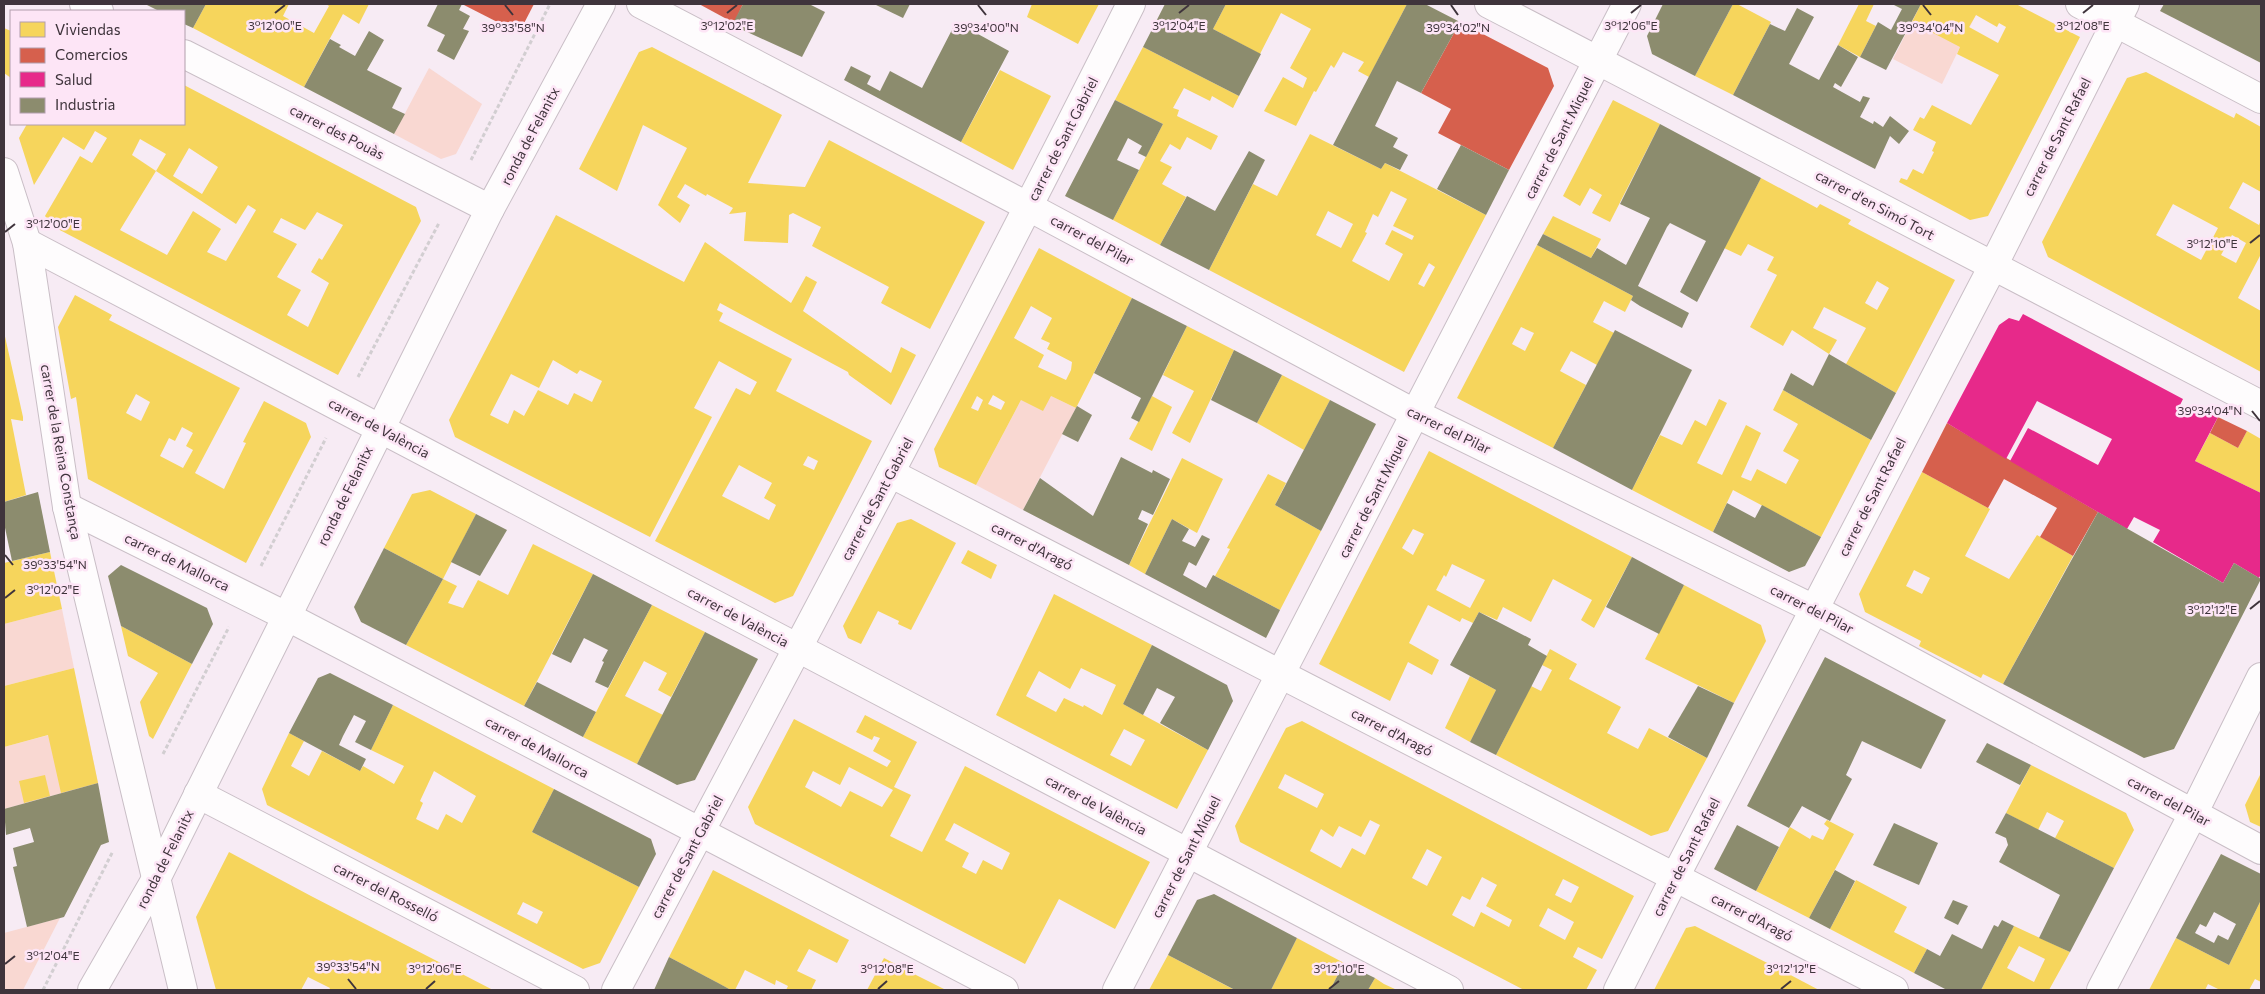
<svg xmlns="http://www.w3.org/2000/svg" width="2265" height="994" font-family="Commissioner,sans-serif">
<style>
.green{fill:#f9d8d2}
.homes{fill:#f6d55c;fill-rule:evenodd}
.shops{fill:#d6604d}
.health{fill:#e7298a}
.industry{fill:#8c8c6e;fill-rule:evenodd}
.lines{fill:none;stroke-linecap:round;stroke-linejoin:round}
.minor-casing{stroke:#c9bec6;stroke-width:30}
.major-casing{stroke:#c9bec6;stroke-width:30}
.path{stroke:#d2ced1;stroke-width:3;stroke-dasharray:4 2.5;stroke-linecap:butt}
.minor{stroke:#fefcfd;stroke-width:28}
.major{stroke:#fefcfd;stroke-width:28}
.ticks{fill:none;stroke:#3f343c;stroke-width:2}
.labels{text-anchor:middle;stroke-width:5;stroke-linejoin:round;paint-order:stroke}
.street-label{font-size:14px;fill:#3f343c;stroke:#fde5f6}
.ticks-label{font-size:12px;text-anchor:middle;fill:#3f343c;stroke:#fde5f6;stroke-width:5;stroke-linejoin:round;paint-order:stroke}
</style>
<rect width="100%" height="100%" fill="#f7ebf4"/>
<g class="green">
<polygon points="1921,4 1981,4 1942,84 1893,59"/>
<polygon points="429,68 482,104 456,154 441,159 394,134"/>
<polygon points="1051,396 1076,408 1023,510 976,485 1021,400"/>
<polygon points="62,609 74,668 4,686 4,624"/>
<polygon points="86,725 98,783 4,809 4,747"/>
<polygon points="60,918 23,990 4,990 4,933"/>
</g>
<g class="homes">
<polygon points="206,4 289,4 283,16 314,33 329,6 326,4 369,4 359,24 343,14 304,87 193,28"/>
<polygon points="1032,4 1099,4 1078,44 1027,17"/>
<polygon points="1226,4 1407,4 1369,77 1358,71 1364,62 1343,52 1334,68 1331,65 1316,92 1314,91 1296,126 1264,111 1283,77 1303,88 1307,78 1290,68 1311,29 1281,13 1260,54 1213,29"/>
<polygon points="1733,4 1737,4 1771,22 1733,95 1695,76"/>
<polygon points="1859,4 1874,4 1866,21 1876,26 1860,57 1838,45"/>
<path d="M1921,4H2016L2080,37L1988,216L1970,220L1899,182L1901,178L1907,180L1913,169L1923,174L1934,152L1932,151L1936,142L1913,130L1920,117L1924,119L1932,105L1971,125L1999,75L1957,54L1960,47L1912,22ZM1976,15L1997,27L1999,23L2006,27L1998,43L1969,27Z"/>
<polygon points="4,28 11,31 11,78 4,73"/>
<polygon points="652,47 782,115 748,183 805,187 829,140 985,222 930,329 881,303 889,287 812,246 821,227 793,213 789,215 788,243 744,241 746,212 729,214 733,208 707,194 706,196 685,184 677,197 690,205 680,223 658,205 687,148 643,125 617,191 579,169 639,52"/>
<polygon points="1143,47 1239,96 1233,108 1212,96 1210,101 1184,88 1173,108 1179,110 1177,116 1218,136 1211,150 1187,137 1180,150 1170,144 1160,161 1172,167 1162,184 1186,197 1160,245 1113,220 1163,124 1115,100"/>
<polygon points="1000,70 1051,96 1013,170 961,142"/>
<path d="M2146,72L2234,118L2236,113L2261,127V192L2243,182L2229,208L2259,225L2261,220V254L2238,298L2261,311V372L2048,257L2042,242L2127,78ZM2173,204L2218,228L2201,260L2156,235ZM2232,235L2246,243L2236,263L2221,255Z"/>
<path d="M184,85L416,207L421,221L338,375L54,227L45,216L80,156L92,163L107,138L95,131L84,150L63,137L34,185L19,138L27,124H184ZM140,139L166,154L156,171L236,224L248,205L256,210L226,261L207,252L221,229L193,211L167,255L120,230L156,171L132,155ZM189,148L218,167L202,194L173,176ZM317,212L343,225L322,260L319,258L311,272L329,283L308,327L287,315L301,290L277,277L297,244L273,232L281,218L305,230Z"/>
<polygon points="1613,100 1660,124 1610,222 1592,213 1602,195 1590,188 1580,206 1563,196"/>
<path d="M1310,134L1381,169L1385,163L1486,215L1404,372L1209,270L1253,184L1277,196ZM1391,191L1407,199L1393,226L1414,236L1412,240L1392,230L1385,244L1403,254L1389,281L1352,261L1367,233L1365,232L1373,214L1378,217ZM1328,211L1353,224L1341,248L1316,235ZM1429,263L1435,267L1424,287L1418,284Z"/>
<path d="M1761,178L1817,208L1820,204L1851,220L1848,224L1955,280L1896,393L1846,364L1866,328L1824,307L1813,328L1837,340L1829,354L1792,330L1783,346L1750,327L1777,275L1767,270L1774,257L1748,244L1741,256L1724,248ZM1877,281L1889,288L1877,310L1865,303Z"/>
<path d="M556,215L684,282L705,242L791,303L806,276L817,282L803,311L891,373L901,347L916,355L891,405L849,375L848,372L720,303L717,310L723,313L719,321L792,359L776,391L872,441L793,596L775,603L655,541L736,388L750,395L757,382L719,361L694,408L712,417L650,537L455,437L449,420ZM553,360L577,374L580,370L602,381L592,402L574,393L568,405L538,390L524,416L514,410L508,424L490,415L511,374L539,388ZM808,456L818,461L814,470L803,465ZM739,465L772,483L764,498L776,505L769,520L722,496Z"/>
<polygon points="1553,216 1601,239 1591,258 1543,234"/>
<path d="M1537,245L1633,296L1625,312L1604,301L1593,322L1614,333L1597,365L1571,351L1560,371L1586,385L1553,448L1457,398ZM1521,327L1534,333L1525,351L1512,344Z"/>
<path d="M1039,248L1132,298L1077,406L1076,408L1051,396L1043,411L1021,400L976,485L939,467L934,449ZM1031,306L1052,318L1041,339L1050,343L1047,349L1072,362L1071,370L1066,380L1038,367L1044,355L1014,338ZM993,395L1005,402L1001,410L988,404ZM977,396L983,400L978,411L971,408Z"/>
<path d="M75,295L112,315L109,320L240,388L195,473L224,489L246,443L243,442L264,401L306,423L311,437L246,563L88,479L76,397L71,399L58,327ZM136,394L150,402L141,421L126,413ZM182,427L193,433L186,446L193,450L183,468L160,456L169,438L175,441Z"/>
<polygon points="1187,326 1234,350 1190,443 1172,433 1194,391 1163,375"/>
<polygon points="4,332 23,417 23,421 11,419 26,495 4,502"/>
<polygon points="1282,375 1330,400 1304,450 1257,423"/>
<polygon points="1783,390 1871,440 1821,537 1733,490 1713,532 1632,490 1660,435 1682,445 1695,420 1706,426 1719,399 1727,403 1697,463 1722,475 1746,425 1761,433 1741,477 1751,481 1757,469 1786,484 1799,460 1783,451 1798,424 1773,410"/>
<polygon points="1152,396 1172,407 1152,451 1129,439"/>
<polygon points="2247,431 2261,439 2261,493 2195,461 2210,433 2238,448"/>
<path d="M1429,451L1632,557L1594,628L1581,620L1592,600L1553,579L1531,622L1503,607L1497,620L1479,612L1473,623L1462,618L1460,622L1428,605L1409,643L1439,660L1432,675L1408,662L1390,701L1319,664ZM1413,529L1424,534L1413,555L1402,548ZM1452,564L1485,580L1470,608L1436,590L1444,575L1446,577Z"/>
<polygon points="1182,458 1223,479 1197,533 1172,519 1145,574 1129,565"/>
<path d="M1922,472L1990,509L1965,556L2009,579L2037,535L2073,556L2003,684L1983,674L1981,678L1919,646L1921,641L1865,612L1859,594ZM1914,570L1930,578L1922,594L1906,586Z"/>
<polygon points="1268,474 1286,483 1275,505 1321,531 1280,610 1215,576 1230,549 1227,548"/>
<polygon points="430,490 476,514 443,579 457,586 448,603 463,608 478,580 508,595 533,544 593,574 524,706 406,645 443,579 384,548 412,494"/>
<polygon points="911,519 956,543 911,630 898,624 899,621 878,611 861,644 848,638 843,626 897,523"/>
<polygon points="968,550 997,565 991,579 961,563"/>
<polygon points="50,552 62,609 4,624 4,563"/>
<polygon points="1684,585 1761,625 1766,641 1734,703 1645,659"/>
<path d="M1054,594L1152,645L1123,704L1208,750L1177,809L996,715ZM1081,668L1116,685L1102,715L1084,705L1083,707L1064,698L1056,712L1026,696L1039,671L1070,689ZM1124,729L1145,740L1131,766L1110,755Z"/>
<polygon points="652,605 705,632 671,697 658,690 667,673 644,661 625,696 663,715 637,764 583,737"/>
<polygon points="121,626 192,664 153,739 149,736 140,702 158,673 128,656"/>
<polygon points="1550,649 1577,664 1569,679 1621,707 1607,733 1638,749 1649,728 1707,758 1668,831 1651,836 1496,755 1531,686 1541,691 1552,670 1542,665"/>
<polygon points="74,668 98,783 61,793 48,735 4,747 4,686"/>
<polygon points="1470,676 1496,690 1470,742 1445,728"/>
<path d="M393,705L554,789L532,832L639,887L600,963L583,969L267,805L262,789L289,733L304,741L291,766L309,776L322,751L360,771L363,766L394,784L404,766L371,750ZM434,771L476,796L462,823L446,814L438,830L416,819L423,803L420,801ZM523,902L543,912L537,924L517,914Z"/>
<path d="M865,715L917,742L894,787L911,795L890,836L922,852L965,766L1150,862L1115,929L1059,899L1025,964L755,824L748,807L794,719L887,767L891,761L873,751L880,738L874,736L872,740L856,732ZM849,767L893,790L882,807L850,791L841,807L805,787L813,771L840,785ZM954,823L1010,853L1002,870L983,860L976,874L962,867L969,853L945,840Z"/>
<path d="M1302,721L1634,896L1602,959L1578,947L1573,957L1597,970L1586,990H1524L1240,842L1235,826L1286,728ZM1285,774L1324,794L1317,808L1278,788ZM1370,820L1380,825L1365,855L1352,848L1341,868L1310,851L1321,829L1333,837L1339,826L1361,837ZM1427,849L1442,857L1427,886L1412,878ZM1482,877L1497,885L1486,906L1512,920L1509,927L1481,912L1474,927L1452,915L1462,896L1470,900ZM1563,879L1579,887L1571,903L1555,895ZM1548,908L1574,922L1565,940L1539,926Z"/>
<polygon points="2031,765 2126,813 2134,830 2114,868 2055,838 2064,821 2047,812 2038,830 2006,813"/>
<polygon points="2261,773 2261,827 2250,822 2245,805"/>
<polygon points="45,775 50,796 24,803 19,781"/>
<polygon points="1827,820 1854,834 1809,918 1756,891 1790,827 1810,839 1812,835 1823,840 1829,828 1824,824"/>
<polygon points="229,852 311,896 493,990 329,990 330,988 308,977 301,990 216,990 196,917"/>
<polygon points="713,870 849,940 837,963 809,949 797,971 816,980 811,990 786,990 788,986 776,980 775,985 745,970 735,990 731,990 669,957"/>
<polygon points="1856,880 1907,907 1894,932 1927,949 1914,973 1830,929"/>
<polygon points="2261,900 2261,982 2255,979 2249,990 2220,990 2208,984 2205,990 2149,990 2176,938 2229,965"/>
<polygon points="1695,926 1781,970 1819,990 1654,990 1686,928"/>
<path d="M2014,926L2070,952L2049,990H1981ZM2019,946L2045,959L2034,982L2007,968Z"/>
<polygon points="1297,938 1344,963 1330,990 1271,990"/>
<polygon points="1168,955 1227,986 1235,990 1149,990"/>
<polygon points="884,958 916,975 946,990 867,990"/>
<polygon points="1375,978 1384,984 1397,990 1368,990"/>
</g>
<g class="shops">
<polygon points="462,4 534,4 519,33"/>
<polygon points="699,4 743,4 734,23"/>
<polygon points="1460,22 1548,68 1554,86 1509,170 1438,133 1451,109 1421,93"/>
<polygon points="2218,417 2247,431 2238,448 2210,433"/>
<polygon points="1947,423 2098,512 2073,556 2040,537 2057,508 2004,479 1988,508 1922,472"/>
</g>
<polygon class="health" points="2023,314 2183,399 2180,405 2218,417 2195,461 2261,493 2261,574 2259,578 2234,563 2223,583 2153,542 2160,530 2134,517 2127,529 2010,461 2028,428 2098,465 2112,439 2037,401 2006,459 1947,423 1999,325 2009,318 2019,321"/>
<g class="industry">
<polygon points="145,4 206,4 193,28 184,24 184,11 159,11"/>
<polygon points="438,4 462,4 459,10 470,16 463,29 469,31 454,60 437,51 445,35 427,26"/>
<polygon points="743,4 809,4 825,12 802,57 732,25"/>
<polygon points="874,4 910,4 903,18"/>
<polygon points="1165,4 1226,4 1213,29 1261,54 1239,96 1143,47"/>
<polygon points="1407,4 1425,4 1460,22 1421,93 1397,81 1375,126 1398,138 1393,147 1408,155 1400,170 1385,163 1381,169 1333,145"/>
<polygon points="1663,4 1733,4 1695,76 1652,54 1647,36"/>
<polygon points="1892,4 1921,4 1886,70 1860,57 1878,22 1891,30 1902,9"/>
<polygon points="2164,4 2261,4 2261,63 2160,11"/>
<polygon points="1797,8 1814,17 1789,64 1819,80 1838,45 1858,57 1841,87 1835,83 1833,87 1860,102 1863,96 1870,98 1860,117 1873,124 1874,121 1883,127 1890,116 1909,131 1899,144 1890,136 1875,169 1733,95 1770,24 1785,31"/>
<polygon points="956,22 1009,51 961,142 844,80 851,66 871,76 867,84 880,91 890,71 922,88"/>
<polygon points="369,31 384,40 367,70 402,88 392,108 405,114 394,134 304,87 330,39 341,45 339,47 355,56"/>
<polygon points="1115,100 1163,124 1146,157 1138,153 1142,146 1128,138 1117,160 1139,170 1113,220 1065,196"/>
<polygon points="1660,124 1761,178 1697,302 1680,292 1706,241 1670,223 1667,227 1638,286 1689,313 1682,328 1640,306 1631,300 1633,296 1537,245 1543,234 1591,258 1597,248 1626,265 1650,218 1620,204"/>
<polygon points="1461,145 1509,170 1486,215 1437,189"/>
<polygon points="1249,151 1265,160 1209,270 1160,245 1187,196 1215,211"/>
<polygon points="1132,298 1187,326 1139,422 1131,418 1141,398 1094,373"/>
<polygon points="1615,330 1692,370 1632,490 1553,448"/>
<polygon points="1234,350 1282,375 1257,423 1211,400"/>
<polygon points="1829,354 1896,393 1871,440 1783,390 1791,373 1813,386"/>
<polygon points="1330,400 1376,424 1321,531 1275,505"/>
<polygon points="1077,406 1092,415 1078,442 1062,434"/>
<polygon points="1121,457 1152,473 1153,470 1170,479 1153,515 1142,510 1138,519 1148,524 1129,565 1023,510 1040,478 1093,516"/>
<polygon points="38,492 50,552 12,561 4,523 4,502"/>
<polygon points="1727,503 1755,518 1762,505 1821,537 1805,566 1789,572 1713,532"/>
<polygon points="2098,512 2223,583 2234,563 2261,579 2174,749 2144,758 2003,684"/>
<polygon points="476,514 507,530 480,576 451,562"/>
<polygon points="1172,519 1189,529 1182,541 1195,547 1202,535 1210,539 1196,566 1189,562 1183,575 1206,588 1213,575 1280,610 1266,638 1145,574"/>
<polygon points="384,548 443,579 406,645 361,622 354,607"/>
<polygon points="1632,557 1684,585 1659,634 1606,607"/>
<polygon points="121,565 207,608 213,624 192,664 121,626 108,576"/>
<polygon points="593,574 652,605 608,688 595,682 604,662 602,661 608,650 584,638 571,663 552,654"/>
<polygon points="1479,612 1531,639 1528,645 1547,656 1496,755 1470,742 1496,690 1450,665"/>
<polygon points="705,632 758,659 695,780 677,785 637,764"/>
<polygon points="1152,645 1227,685 1233,701 1208,750 1160,723 1175,697 1157,688 1143,715 1123,704"/>
<polygon points="1825,657 1946,720 1921,769 1862,741 1846,775 1852,779 1830,821 1802,806 1789,828 1747,806"/>
<polygon points="330,673 393,705 371,750 355,742 366,721 354,715 343,736 339,745 366,759 360,771 289,733 318,678"/>
<polygon points="537,682 596,712 583,737 524,706"/>
<polygon points="1698,686 1734,703 1707,758 1668,737"/>
<polygon points="1987,743 2031,765 2020,785 1976,762"/>
<polygon points="98,783 109,842 101,845 64,917 27,927 13,867 17,866 13,848 34,842 30,828 6,835 4,809"/>
<polygon points="554,789 651,839 656,854 639,887 532,832"/>
<polygon points="2006,813 2114,868 2070,952 2039,938 2060,895 1999,862 2008,845 2006,838 1995,833"/>
<polygon points="1894,823 1938,843 1919,885 1873,865"/>
<polygon points="1737,825 1779,847 1756,891 1714,869"/>
<path d="M2221,854L2261,874V900L2229,965L2176,938ZM2214,912L2236,924L2228,940L2218,935L2214,943L2195,933L2200,924L2206,927Z"/>
<polygon points="1835,870 1855,881 1830,929 1809,918"/>
<polygon points="1214,894 1297,938 1271,990 1235,990 1168,955 1197,900"/>
<polygon points="1953,900 1968,906 1958,925 1944,918"/>
<polygon points="2002,920 2014,926 1981,990 1947,990 1914,973 1927,949 1940,956 1952,934 1982,949 1994,925 1998,927"/>
<polygon points="669,957 720,984 731,990 654,990"/>
<polygon points="1344,963 1375,978 1368,990 1330,990"/>
</g>
<g class="lines">
<g class="minor-casing">
<g id="minor">
<polyline points="84,4 99,11"/>
<polyline points="641,4 1029,207 1416,414 1814,609 2261,850"/>
<polyline points="1489,4 2261,405"/>
<polyline points="2080,4 2261,99"/>
<polyline points="184,54 490,209"/>
<polyline points="4,172 27,243 67,507 183,990"/>
<polyline points="27,243 1449,990"/>
<polyline points="890,473 1894,990"/>
<polyline points="67,507 286,616 1004,990"/>
<polyline points="198,794 575,990"/>
<path d="M616,990C790,663 965,335 1131,4"/>
<polyline points="1117,990 1627,4"/>
<polyline points="1618,990 1675,877 1993,266 2125,4"/>
<polyline points="2101,990 2193,814 2261,677"/>
</g>
</g>
<g class="major-casing">
<polyline id="major" points="92,990 156,879 490,209 601,4"/>
</g>
<g class="path">
<polyline points="471,160 550,4"/>
<polyline points="358,377 439,223"/>
<polyline points="261,566 326,438"/>
<polyline points="163,754 229,627"/>
<polyline points="43,990 113,851"/>
</g>
<use href="#minor" class="minor"/>
<use href="#major" class="major"/>
</g>
<path class="ticks" d="M505,5L513,15M978,5L986,15M1451,5L1458,15M1923,5L1931,15M275,13L285,5M727,13L737,5M1179,13L1189,5M1631,13L1641,5M2083,13L2093,5M5,232L15,224M2250,243L2260,235M2252,411L2260,421M5,555L13,565M5,598L15,590M2250,609L2260,601M5,964L15,956M348,979L356,989M426,989L435,981M878,989L887,981M1329,989L1339,981M1781,989L1791,981"/>
<g class="labels">
<g class="street-label">
<text transform="translate(337 132) rotate(27)" y="5">carrer des Pouàs</text>
<text transform="translate(530 136) rotate(-62)" y="5">ronda de Felanitx</text>
<text transform="translate(2057 137) rotate(-63)" y="5">carrer de Sant Rafael</text>
<text transform="translate(1559 138) rotate(-63)" y="5">carrer de Sant Miquel</text>
<text transform="translate(1063 139) rotate(-63)" y="5">carrer de Sant Gabriel</text>
<text transform="translate(1875 205) rotate(28)" y="5">carrer d'en Simó Tort</text>
<text transform="translate(1092 240) rotate(28)" y="5">carrer del Pilar</text>
<text transform="translate(379 428) rotate(28)" y="5">carrer de València</text>
<text transform="translate(1449 430) rotate(26)" y="5">carrer del Pilar</text>
<text transform="translate(61 452) rotate(80)" y="5">carrer de la Reina Constança</text>
<text transform="translate(345 496) rotate(-64)" y="5">ronda de Felanitx</text>
<text transform="translate(1373 497) rotate(-63)" y="5">carrer de Sant Miquel</text>
<text transform="translate(1872 497) rotate(-63)" y="5">carrer de Sant Rafael</text>
<text transform="translate(877 499) rotate(-62)" y="5">carrer de Sant Gabriel</text>
<text transform="translate(1032 546) rotate(27)" y="5">carrer d'Aragó</text>
<text transform="translate(177 562) rotate(26)" y="5">carrer de Mallorca</text>
<text transform="translate(1812 609) rotate(27)" y="5">carrer del Pilar</text>
<text transform="translate(738 617) rotate(28)" y="5">carrer de València</text>
<text transform="translate(1392 732) rotate(27)" y="5">carrer d'Aragó</text>
<text transform="translate(537 747) rotate(28)" y="5">carrer de Mallorca</text>
<text transform="translate(2169 801) rotate(28)" y="5">carrer del Pilar</text>
<text transform="translate(1096 805) rotate(28)" y="5">carrer de València</text>
<text transform="translate(687 857) rotate(-62)" y="5">carrer de Sant Gabriel</text>
<text transform="translate(1186 857) rotate(-63)" y="5">carrer de Sant Miquel</text>
<text transform="translate(1686 857) rotate(-63)" y="5">carrer de Sant Rafael</text>
<text transform="translate(165 859) rotate(-63)" y="5">ronda de Felanitx</text>
<text transform="translate(386 892) rotate(27)" y="5">carrer del Rosselló</text>
<text transform="translate(1752 917) rotate(27)" y="5">carrer d'Aragó</text>
</g>
</g>
<g class="ticks-label">
<text x="275" y="30">3°12'00"E</text>
<text x="1631" y="30">3°12'06"E</text>
<text x="727" y="30">3°12'02"E</text>
<text x="1179" y="30">3°12'04"E</text>
<text x="2083" y="30">3°12'08"E</text>
<text x="513" y="32">39°33'58"N</text>
<text x="986" y="32">39°34'00"N</text>
<text x="1458" y="32">39°34'02"N</text>
<text x="1931" y="32">39°34'04"N</text>
<text x="53" y="228">3°12'00"E</text>
<text x="2212" y="248">3°12'10"E</text>
<text x="2210" y="415">39°34'04"N</text>
<text x="55" y="569">39°33'54"N</text>
<text x="53" y="594">3°12'02"E</text>
<text x="2212" y="614">3°12'12"E</text>
<text x="53" y="960">3°12'04"E</text>
<text x="348" y="971">39°33'54"N</text>
<text x="435" y="973">3°12'06"E</text>
<text x="887" y="973">3°12'08"E</text>
<text x="1339" y="973">3°12'10"E</text>
<text x="1791" y="973">3°12'12"E</text>
</g>
<rect width="2265" height="994" fill="none" stroke="#3f343c" stroke-width="10"/>
<rect x="10" y="10" width="175" height="115" fill="#fde5f6" stroke="#b19eac"/>
<rect x="20" y="22" width="25" height="15" fill="#f6d55c" stroke="#b19eac"/>
<text x="55" y="35" font-size="15" fill="#3f343c">Viviendas</text>
<rect x="20" y="48" width="25" height="15" fill="#d6604d" stroke="#b19eac"/>
<text x="55" y="60" font-size="15" fill="#3f343c">Comercios</text>
<rect x="20" y="72" width="25" height="15" fill="#e7298a" stroke="#b19eac"/>
<text x="55" y="85" font-size="15" fill="#3f343c">Salud</text>
<rect x="20" y="98" width="25" height="15" fill="#8c8c6e" stroke="#b19eac"/>
<text x="55" y="110" font-size="15" fill="#3f343c">Industria</text>
</svg>
